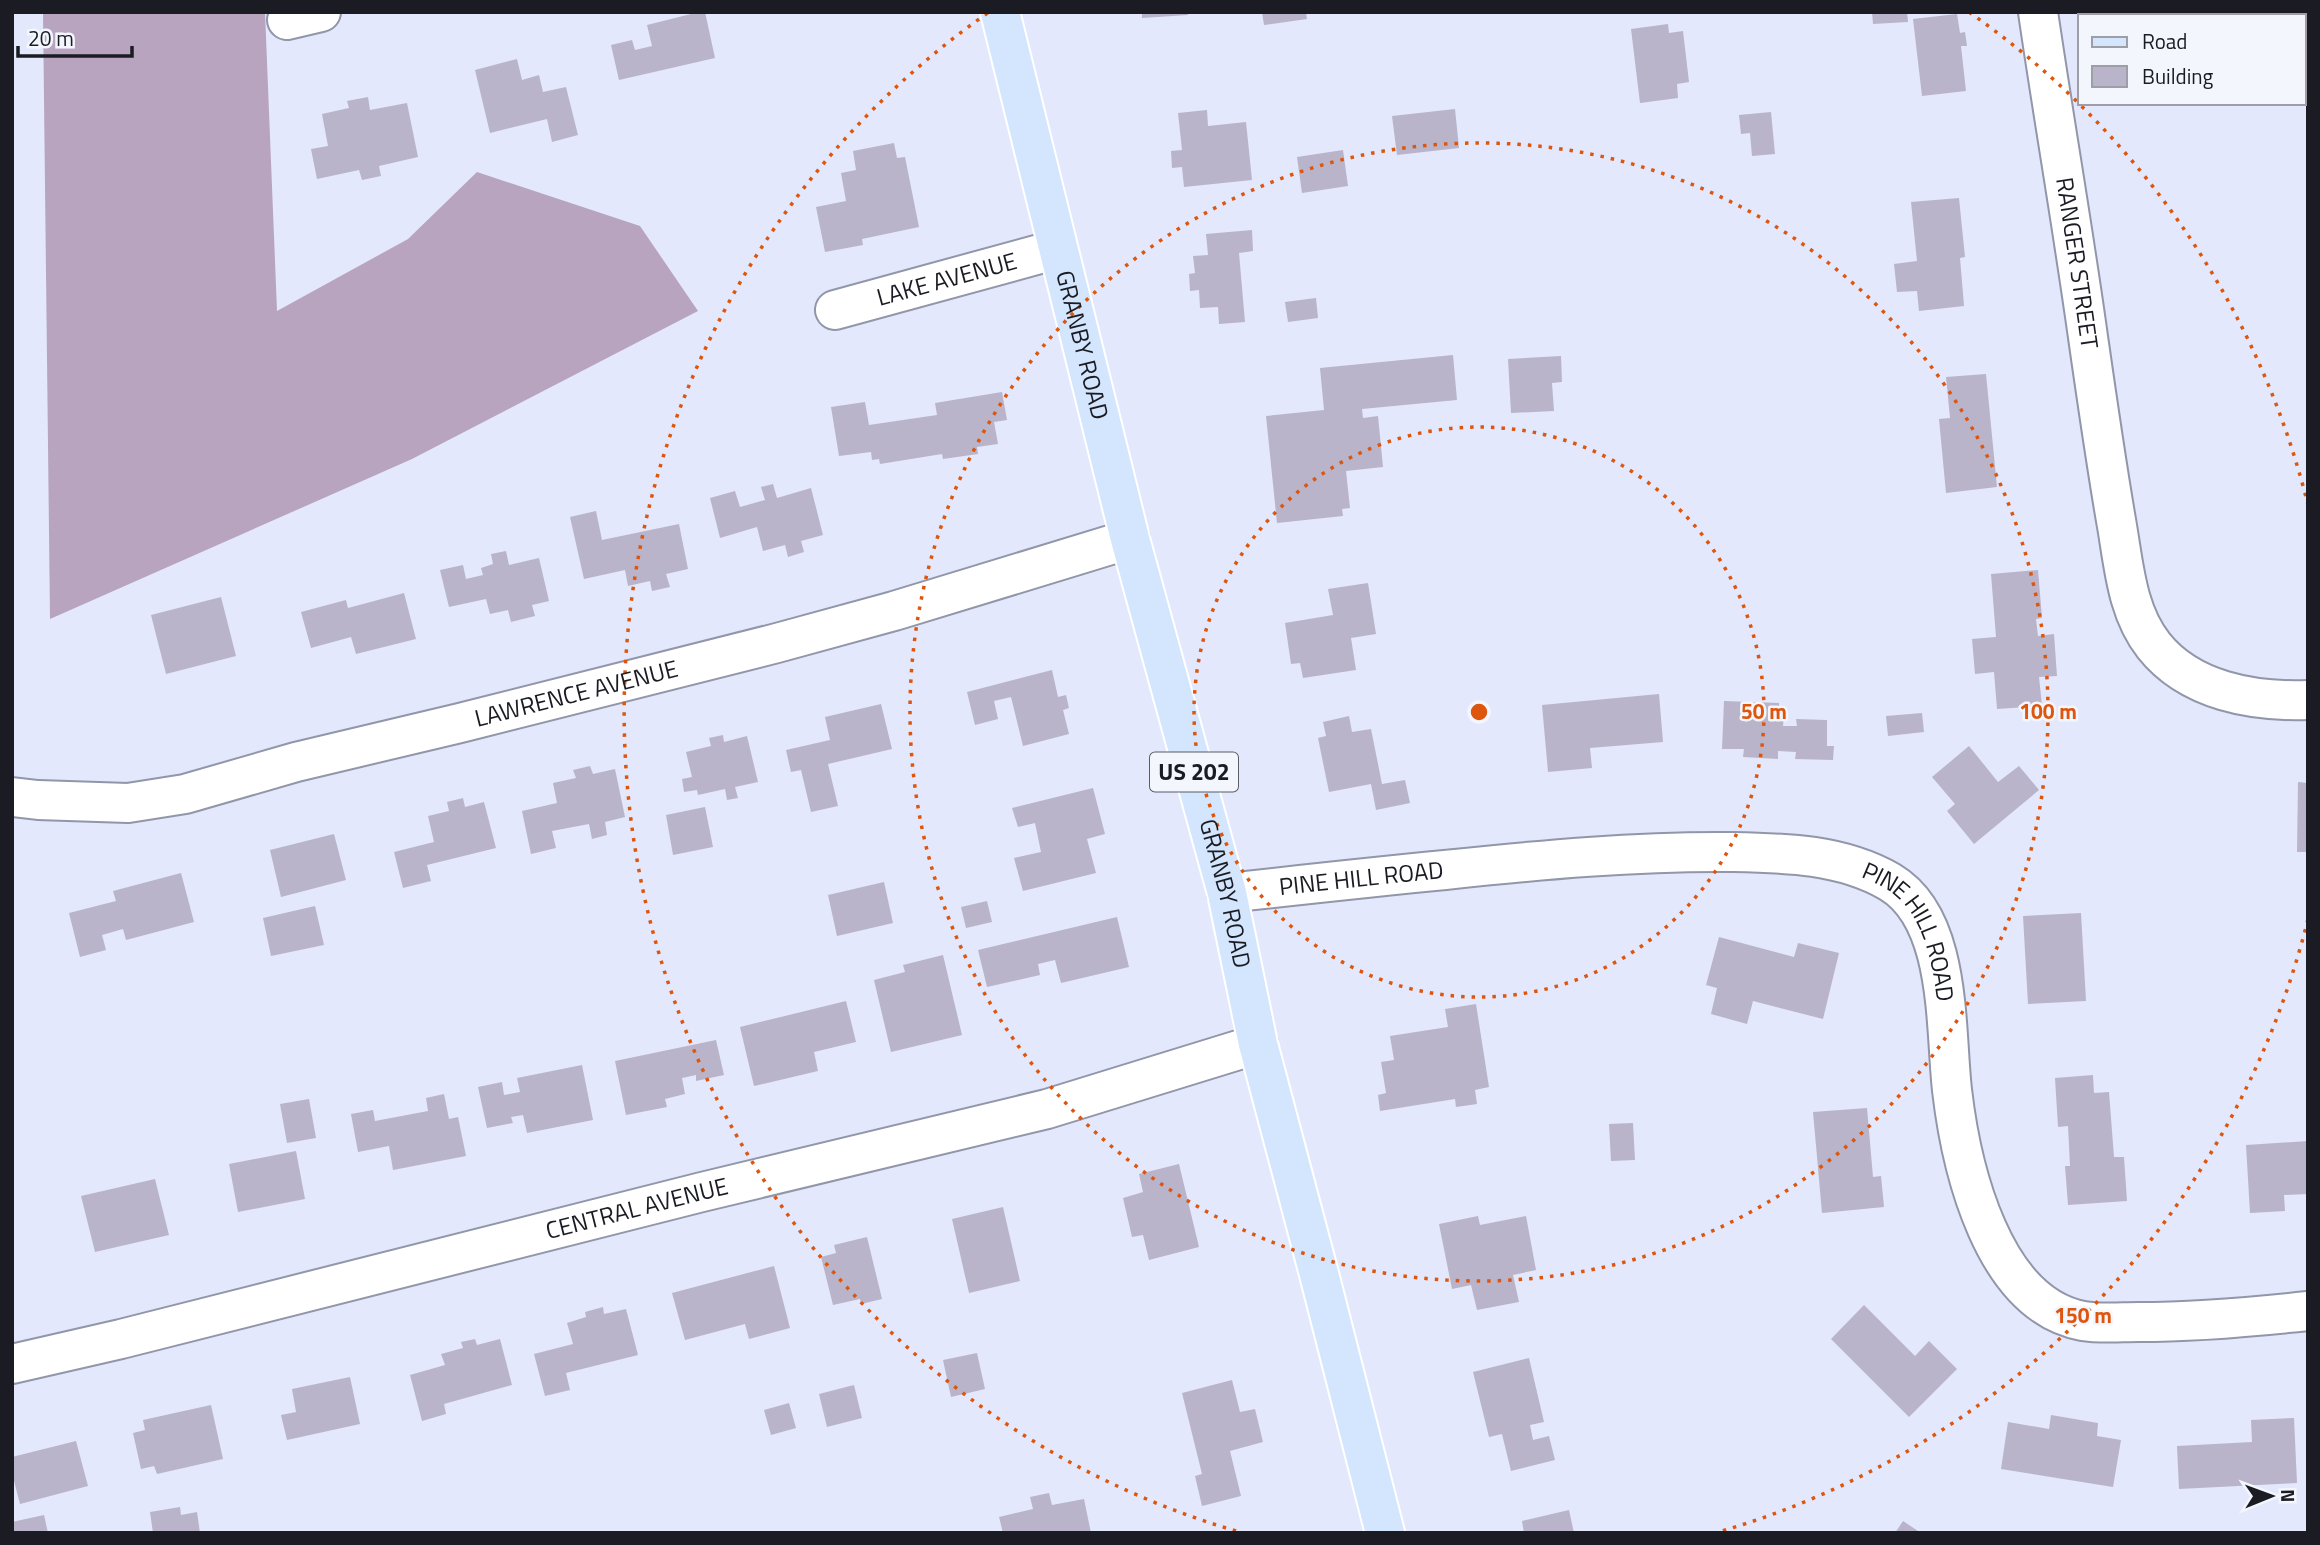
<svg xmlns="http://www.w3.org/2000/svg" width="2320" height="1545" font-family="'Titillium Web',sans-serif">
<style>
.forest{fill:#b8a4bf}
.building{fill:#b9b4c9}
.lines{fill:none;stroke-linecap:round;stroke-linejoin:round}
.street-casing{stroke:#9196a9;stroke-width:42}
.primary-casing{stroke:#fff;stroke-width:42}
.street{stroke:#fff;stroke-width:38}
.primary{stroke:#d3e6fd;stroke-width:38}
.ring{fill:none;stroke:#de560d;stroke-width:3.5;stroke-dasharray:3.5 7}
.labels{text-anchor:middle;stroke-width:5;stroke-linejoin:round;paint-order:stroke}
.shield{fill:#f4f6fe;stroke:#5b5d65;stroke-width:2}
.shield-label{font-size:23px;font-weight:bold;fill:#1a1b23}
.street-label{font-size:24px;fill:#1a1b23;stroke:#f4f6fe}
.centre{fill:#de560d;stroke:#f4f6fe;stroke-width:3.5}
.ring-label{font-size:21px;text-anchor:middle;font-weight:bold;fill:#de560d;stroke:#f4f6fe;stroke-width:5;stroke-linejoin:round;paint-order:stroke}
</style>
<rect width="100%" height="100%" fill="#e3e8fd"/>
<polygon class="forest" points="43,12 265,12 277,311 408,239 477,172 640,226 698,311 412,459 50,619"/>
<g class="building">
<polygon points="699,12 705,12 715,58 619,80 611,45 632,40 635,50 652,46 647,25"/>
<polygon points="1142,12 1188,12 1188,15 1142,18"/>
<polygon points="1262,12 1306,12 1307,19 1264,25"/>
<polygon points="1872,12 1907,12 1908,22 1873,24"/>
<polygon points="2130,12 2190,12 2190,16 2131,16"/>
<polygon points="1957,14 1960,33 1965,32 1967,46 1961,46 1966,91 1922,96 1913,19"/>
<polygon points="1668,24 1669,33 1683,31 1689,82 1677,84 1678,98 1640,103 1631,29"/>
<polygon points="517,59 522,80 539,75 543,92 566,87 578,135 552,142 547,119 490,133 475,70"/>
<polygon points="368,97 370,110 407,103 418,157 379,166 381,176 362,180 359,170 317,179 311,149 328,146 322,114 349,108 347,101"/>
<polygon points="1455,109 1459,148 1397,155 1392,116"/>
<polygon points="1207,110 1208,126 1246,122 1252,180 1184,187 1182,167 1172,168 1171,151 1182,150 1178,113"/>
<polygon points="1771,112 1775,154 1752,156 1750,133 1741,134 1739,115"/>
<polygon points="894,143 897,158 905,157 919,227 862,239 863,245 825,252 816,207 846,201 841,173 856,170 853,151"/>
<polygon points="1343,150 1348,186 1302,193 1297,157"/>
<polygon points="1959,198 1965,257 1960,258 1964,306 1919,311 1917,291 1897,292 1894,264 1917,261 1911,202"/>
<polygon points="1252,230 1253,251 1239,253 1245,322 1219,324 1218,307 1200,308 1199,290 1190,291 1189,274 1195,273 1193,256 1208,255 1206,234"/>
<polygon points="1316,298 1318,318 1288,322 1285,302"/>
<polygon points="1453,355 1457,400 1362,409 1363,418 1378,416 1383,467 1346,471 1350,508 1342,509 1343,516 1277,523 1266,416 1324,410 1320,368"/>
<polygon points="1561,356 1562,382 1552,383 1554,411 1511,413 1508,359"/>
<polygon points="1986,374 1997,487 1946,493 1939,419 1950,418 1946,377"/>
<polygon points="1002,392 1007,420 994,422 998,444 977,447 978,454 943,459 942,454 880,464 879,459 872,460 871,452 839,456 831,407 865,402 869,425 937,415 935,403"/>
<polygon points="773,484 777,498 811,488 823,535 801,541 804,552 788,557 785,545 763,551 757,527 720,538 710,498 735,491 740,507 765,500 761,487"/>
<polygon points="596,511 602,540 679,524 688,569 666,574 670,587 652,591 650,581 628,586 625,570 584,579 570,517"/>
<polygon points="506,551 509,565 539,558 549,601 532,605 535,616 511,622 508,610 490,614 486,599 449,607 440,570 463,565 466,579 483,575 481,568 493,564 491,554"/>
<polygon points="2038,570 2042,618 2036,619 2038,636 2054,634 2057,676 2039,677 2042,706 1997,709 1994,672 1975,674 1972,639 1996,637 1991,574"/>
<polygon points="1368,583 1376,634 1351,638 1356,670 1303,678 1300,663 1291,664 1285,623 1333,615 1328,589"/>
<polygon points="404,593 416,639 356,654 351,637 311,648 301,612 346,600 348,608"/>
<polygon points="221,597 236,656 166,674 151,615"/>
<polygon points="1052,670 1058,697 1066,695 1069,708 1063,710 1069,734 1023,746 1011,697 994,701 998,719 975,725 967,692"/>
<polygon points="1659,694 1663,742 1590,748 1592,768 1548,772 1542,705"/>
<polygon points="1724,701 1779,703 1779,716 1784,716 1783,726 1797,726 1796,719 1827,720 1827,746 1834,746 1833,760 1795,759 1796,752 1778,751 1778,759 1743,757 1744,749 1722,749"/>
<polygon points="881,704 892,749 828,764 838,806 811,812 801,770 791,772 786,750 830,740 825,717"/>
<polygon points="1922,713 1924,732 1888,736 1886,716"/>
<polygon points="1349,716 1352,732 1371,729 1382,784 1405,780 1410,803 1376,810 1371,784 1329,792 1318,738 1326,736 1323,722"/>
<polygon points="723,735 724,742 747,736 758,782 735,787 738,798 727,800 725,789 698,795 697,790 684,792 682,779 692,777 686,752 711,746 709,738"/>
<polygon points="1969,746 1998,782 2019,766 2039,790 1974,844 1947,811 1955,804 1932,777"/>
<polygon points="590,766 593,774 615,769 625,817 605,822 607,835 592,839 589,824 552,831 556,848 531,854 522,811 557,803 553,783 576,778 573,770"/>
<polygon points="2298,782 2308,783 2308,852 2297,852"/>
<polygon points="1093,788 1105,834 1087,839 1096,873 1023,891 1014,858 1041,852 1035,823 1018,827 1012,808"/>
<polygon points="463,798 465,807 484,802 496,848 427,865 431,881 403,888 394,852 434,842 428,816 449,811 447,802"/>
<polygon points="705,807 713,847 673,855 666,815"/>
<polygon points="334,834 346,880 281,897 270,850"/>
<polygon points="181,873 194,922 126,940 123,929 102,935 106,950 80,957 69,913 116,901 113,891"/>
<polygon points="884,882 893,923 837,936 828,895"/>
<polygon points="987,901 992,922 966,928 961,907"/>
<polygon points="315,906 324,945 271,956 263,918"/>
<polygon points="2081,913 2086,1001 2028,1004 2023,916"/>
<polygon points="1117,917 1129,967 1061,983 1055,960 1038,964 1040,975 987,987 978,950"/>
<polygon points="1719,937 1794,957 1798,943 1839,953 1823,1019 1753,1001 1747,1024 1711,1014 1717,988 1706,985"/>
<polygon points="943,955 962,1035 891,1052 874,980 905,972 903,965"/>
<polygon points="846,1001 856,1042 814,1052 818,1071 754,1086 740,1027"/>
<polygon points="1476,1004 1489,1087 1475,1090 1477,1104 1456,1107 1455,1099 1380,1111 1378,1095 1386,1093 1381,1062 1394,1060 1390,1036 1448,1027 1445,1009"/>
<polygon points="716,1040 724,1075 696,1081 696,1075 682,1078 685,1094 665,1099 667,1107 626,1115 615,1061"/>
<polygon points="582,1065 593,1120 527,1133 523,1115 511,1117 513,1123 487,1128 478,1087 502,1082 504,1095 520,1092 517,1078"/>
<polygon points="2093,1075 2094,1093 2109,1092 2114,1157 2124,1157 2127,1201 2068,1205 2065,1166 2070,1166 2068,1126 2058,1127 2055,1078"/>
<polygon points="444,1094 449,1119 458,1117 466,1156 393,1170 389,1146 358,1152 351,1114 373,1110 375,1121 428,1111 426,1098"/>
<polygon points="309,1099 316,1138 287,1143 280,1104"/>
<polygon points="1867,1108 1873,1177 1881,1176 1884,1207 1822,1213 1813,1112"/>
<polygon points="1633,1123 1635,1160 1611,1161 1609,1124"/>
<polygon points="2308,1141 2308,1194 2284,1195 2285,1211 2250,1213 2246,1145"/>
<polygon points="296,1151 305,1199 238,1212 229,1164"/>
<polygon points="1179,1164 1199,1247 1149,1260 1143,1235 1132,1237 1123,1198 1143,1192 1139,1174"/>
<polygon points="155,1179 169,1235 95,1252 81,1196"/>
<polygon points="1003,1207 1020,1281 969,1293 952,1219"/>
<polygon points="1478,1216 1480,1225 1526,1216 1536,1270 1513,1275 1519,1302 1477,1310 1471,1285 1452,1289 1439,1224"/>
<polygon points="867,1237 882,1299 861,1304 860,1299 833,1305 821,1257 836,1253 834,1245"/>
<polygon points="774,1266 790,1328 749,1339 745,1324 685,1340 672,1293"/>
<polygon points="1864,1305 1915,1356 1929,1341 1957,1369 1909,1417 1831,1339"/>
<polygon points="603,1307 604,1314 626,1309 638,1355 566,1373 570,1390 545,1396 534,1354 573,1344 567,1323 586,1317 585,1312"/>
<polygon points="475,1339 477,1345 500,1339 512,1385 444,1404 446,1414 422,1421 410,1375 445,1365 441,1354 463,1348 461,1342"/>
<polygon points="977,1353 985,1389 951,1397 943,1360"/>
<polygon points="1529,1358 1544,1422 1530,1425 1533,1440 1549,1436 1555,1460 1511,1471 1502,1434 1489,1437 1473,1372"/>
<polygon points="350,1377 360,1424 287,1440 281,1415 296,1412 292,1389"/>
<polygon points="1232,1380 1240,1412 1255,1409 1263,1442 1230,1451 1241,1496 1202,1506 1195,1476 1202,1474 1182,1393"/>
<polygon points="854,1385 862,1418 827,1427 819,1394"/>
<polygon points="789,1403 796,1428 771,1435 764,1410"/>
<polygon points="211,1405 223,1459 157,1474 154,1466 141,1469 133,1433 145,1430 143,1420"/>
<polygon points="2051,1415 2098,1423 2097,1436 2121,1440 2113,1487 2001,1469 2008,1422 2049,1429"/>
<polygon points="2294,1418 2297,1483 2179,1489 2177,1446 2252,1442 2251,1420"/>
<polygon points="76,1441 88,1486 20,1504 12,1473 12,1457"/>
<polygon points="1049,1493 1052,1505 1084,1499 1091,1533 1003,1533 999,1517 1033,1509 1030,1497"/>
<polygon points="180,1507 181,1515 197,1512 200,1533 153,1533 150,1512"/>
<polygon points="1569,1510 1574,1533 1524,1533 1522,1521"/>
<polygon points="44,1515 48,1533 12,1533 12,1522"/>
<polygon points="1903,1521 1921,1533 1895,1533"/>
</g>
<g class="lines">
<g class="street-casing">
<g id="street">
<path id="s1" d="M2038,12C2054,121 2073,229 2088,337C2097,400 2106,463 2117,526C2124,567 2127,612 2154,646C2190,691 2253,702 2308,700"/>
<polyline points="287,20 321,12"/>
<path id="s2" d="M835,310L1058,249"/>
<path id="s3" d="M12,797L38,800L128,803L185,794L296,762L460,723L777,643L894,611L1130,539"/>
<path id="s4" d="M1227,893C1300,885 1372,877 1445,870C1540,860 1637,851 1733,852C1786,853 1842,854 1890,882C1952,919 1945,1028 1952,1090C1961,1167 1992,1304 2083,1321C2101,1324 2121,1322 2139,1322C2195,1322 2252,1317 2308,1311"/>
<path id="s5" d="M12,1364L121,1339L702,1192L1047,1109L1258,1044"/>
</g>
</g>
<g class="primary-casing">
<g id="primary">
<path id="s6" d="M1000,12L1130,539L1227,893L1258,1044L1319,1274L1385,1533"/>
</g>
</g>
<use href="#street" class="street"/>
<use href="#primary" class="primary"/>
</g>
<g class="ring">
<circle cx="1479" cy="712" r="285"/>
<circle cx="1479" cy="712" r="569"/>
<path d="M2308 919A854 854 0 0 1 1722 1531M1236 1531A854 854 0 0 1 989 12M1969 12A854 854 0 0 1 2308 505"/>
</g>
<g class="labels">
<rect class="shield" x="1150" y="752.5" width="88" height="39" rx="5"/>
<g class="shield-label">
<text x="1194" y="780">US 202</text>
</g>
<g class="street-label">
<text dy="8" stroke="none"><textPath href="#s1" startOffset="254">RANGER STREET</textPath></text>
<text dy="8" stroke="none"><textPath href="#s2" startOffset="116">LAKE AVENUE</textPath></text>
<text dy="8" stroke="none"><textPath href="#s6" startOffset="343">GRANBY ROAD</textPath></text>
<text dy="8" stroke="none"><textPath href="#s3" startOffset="578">LAWRENCE AVENUE</textPath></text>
<text dy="8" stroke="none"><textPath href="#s4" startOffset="135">PINE HILL ROAD</textPath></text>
<text dy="8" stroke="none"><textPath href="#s6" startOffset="910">GRANBY ROAD</textPath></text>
<text dy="8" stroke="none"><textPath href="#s4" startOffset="723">PINE HILL ROAD</textPath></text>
<text dy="8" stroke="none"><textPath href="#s5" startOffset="644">CENTRAL AVENUE</textPath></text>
</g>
</g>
<circle cx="1479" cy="712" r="10" class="centre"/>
<g class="ring-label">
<text x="1764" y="719">50 m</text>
<text x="2048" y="719">100 m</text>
<text x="2083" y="1323">150 m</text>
</g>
<rect width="2320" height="1545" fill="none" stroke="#1a1b23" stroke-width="28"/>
<rect x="2078" y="14" width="228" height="91" fill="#f4f6fe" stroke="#9d9ea6" stroke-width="2"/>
<rect x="2092" y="37" width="35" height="10" fill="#d3e6fd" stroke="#9d9ea6" stroke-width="2"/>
<text x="2142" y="49" font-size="21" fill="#1a1b23">Road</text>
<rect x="2092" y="66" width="35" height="21" fill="#b9b4c9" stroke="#9d9ea6" stroke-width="2"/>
<text x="2142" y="84" font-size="21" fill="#1a1b23">Building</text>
<g transform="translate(2271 1496) rotate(89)" stroke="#f4f6fe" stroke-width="5" paint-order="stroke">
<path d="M0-5L12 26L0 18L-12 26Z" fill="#1a1b23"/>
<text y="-10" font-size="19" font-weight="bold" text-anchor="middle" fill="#1a1b23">N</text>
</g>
<path d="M18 46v10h114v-10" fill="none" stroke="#1a1b23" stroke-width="3.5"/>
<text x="28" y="46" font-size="21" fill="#1a1b23" stroke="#f4f6fe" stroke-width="5" paint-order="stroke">20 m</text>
</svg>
